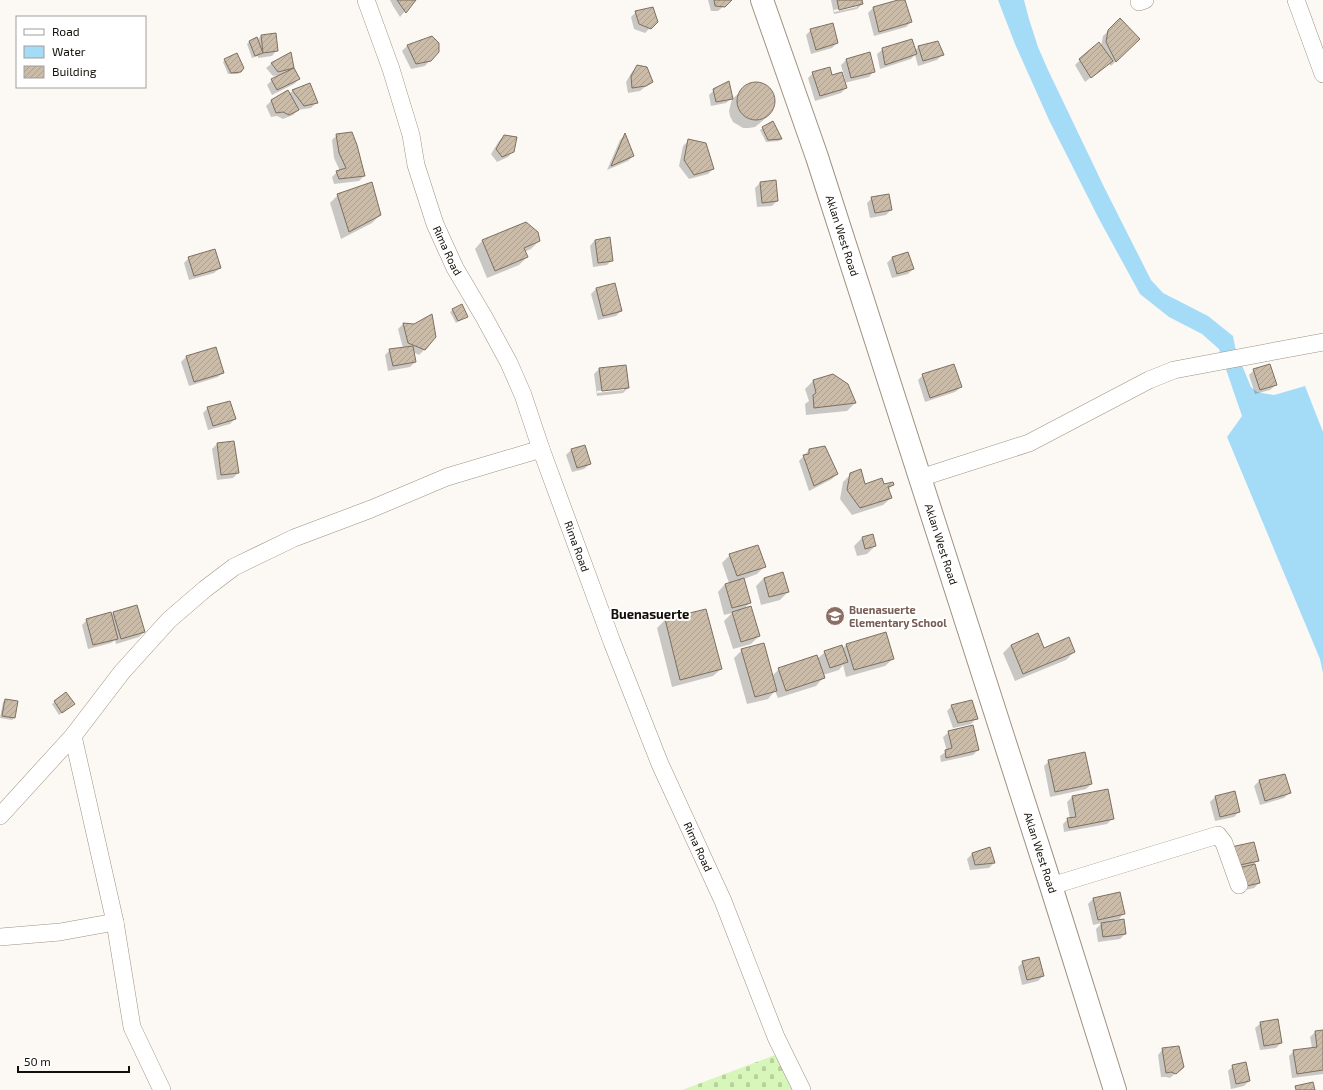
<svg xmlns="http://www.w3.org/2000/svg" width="1323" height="1090" font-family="'Exo 2',sans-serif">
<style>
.cemetery{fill:url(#cemetery-stones)}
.water{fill:#a4dcf8}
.shadow{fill:#0003;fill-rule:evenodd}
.building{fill:url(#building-hatch);stroke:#7e705f}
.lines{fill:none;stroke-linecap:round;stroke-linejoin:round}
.minor-casing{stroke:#a09180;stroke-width:18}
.primary-casing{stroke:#a09180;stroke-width:24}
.minor{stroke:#fff;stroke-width:17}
.primary{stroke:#fff;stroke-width:22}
.labels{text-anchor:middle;stroke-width:4;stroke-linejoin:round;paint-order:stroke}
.street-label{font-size:11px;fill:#140f08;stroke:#fff}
.education-label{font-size:11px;font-weight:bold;fill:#785e54;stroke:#fff;text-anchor:start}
.quarter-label{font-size:13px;font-weight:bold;fill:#140f08;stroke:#fff}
</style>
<defs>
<pattern id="cemetery-stones" width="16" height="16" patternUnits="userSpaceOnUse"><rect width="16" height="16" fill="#d7f6ba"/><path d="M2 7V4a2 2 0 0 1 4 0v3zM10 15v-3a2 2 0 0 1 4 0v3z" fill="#b8d29e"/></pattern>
<pattern id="building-hatch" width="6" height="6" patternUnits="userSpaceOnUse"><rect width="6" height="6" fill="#cbbba9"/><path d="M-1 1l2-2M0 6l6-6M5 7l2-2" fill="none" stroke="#ada090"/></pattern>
</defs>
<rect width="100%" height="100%" fill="#fcf9f5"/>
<polygon class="cemetery" points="775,1055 793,1090 682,1090"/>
<polygon class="water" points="998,0 1024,0 1029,19 1038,47 1048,70 1105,189 1151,280 1163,293 1208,316 1233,336 1236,351 1251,387 1257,392 1274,395 1305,386 1323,432 1323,673 1320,659 1227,437 1242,416 1219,349 1202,334 1169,317 1140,294 1099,219 1049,120 1015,44"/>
<g class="shadow">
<polygon points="390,0 415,0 400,17 393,6"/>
<polygon points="708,0 731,0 718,11 711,11"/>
<path d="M831,0H861L862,4L857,9L834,14ZM857,5V7L834,12V10Z"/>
<polygon points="901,0 904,0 911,22 906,27 874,36 868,13 873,8"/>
<polygon points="636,12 656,22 645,33 634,29 631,17"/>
<polygon points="1120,20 1138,39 1111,66 1109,63 1085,82 1075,65 1080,60 1101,46 1103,36"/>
<polygon points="811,30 837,43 832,48 811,54 806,35"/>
<polygon points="261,36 277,50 272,56 258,58 258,56 252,58 247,44 249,42 257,40"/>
<polygon points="432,37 430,60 425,66 411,69 402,51 407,46"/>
<polygon points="919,46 942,55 937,60 918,66 915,55 911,59 880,69 877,54 883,49 915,51"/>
<polygon points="290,54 294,68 299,79 294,84 272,95 267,85 272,80 280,75 273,76 266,68 271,64"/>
<polygon points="869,54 874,71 869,77 844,83 846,88 841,93 815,101 808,78 813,73 832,76 844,83 846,82 841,65 846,60"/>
<polygon points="225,60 240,72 238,74 228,74 223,62"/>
<polygon points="637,66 651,82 640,91 628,93 626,82 632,72"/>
<polygon points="756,83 761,83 772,91 774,97 774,103 769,115 760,123 755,127 749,128 743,128 733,122 730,116 729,111 732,99 750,84"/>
<polygon points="309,84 316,103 311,108 298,110 293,115 283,119 277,116 271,117 266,106 271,101"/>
<polygon points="714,90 732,98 726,103 711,106 709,95"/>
<polygon points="773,123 781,139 779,141 766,142 760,130"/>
<polygon points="337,135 364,176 359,181 334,184 332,177 337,172 340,171 334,158 332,140"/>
<polygon points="625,135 633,156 628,161 607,170 620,140"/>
<polygon points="504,136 513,151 508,157 497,162 491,154 499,141"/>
<polygon points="688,141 713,169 708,174 689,179 679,166 683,146"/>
<polygon points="760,183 777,201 772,206 757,207 755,188"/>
<polygon points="338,195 380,215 372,223 341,239 330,203"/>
<polygon points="872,198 891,210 886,215 870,218 867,203"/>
<polygon points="525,223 539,241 531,249 524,252 527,257 519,265 487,278 475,249 482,241"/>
<polygon points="595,240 612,260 607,265 593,267 590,246"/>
<polygon points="189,258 220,268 214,273 189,280 184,263"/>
<polygon points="892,258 913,269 908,274 892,278 887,263"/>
<polygon points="596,289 621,311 616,316 598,320 591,294"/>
<polygon points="453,310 467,316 456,323 450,312"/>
<polygon points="403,324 414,326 424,350 419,355 413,352 415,362 410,367 388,371 385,355 390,350 403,348 398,329"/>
<polygon points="186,357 223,372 218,377 189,386 181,362"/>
<path d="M599,369L628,388L623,393L597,396L594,374ZM624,388V390L597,393V391Z"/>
<polygon points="1254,370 1276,385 1270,390 1255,394 1249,375"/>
<polygon points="923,375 961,387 955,392 925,402 918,380"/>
<polygon points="813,381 855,403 847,411 806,415 805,404 809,401 805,389"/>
<polygon points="208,408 235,419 230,424 208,430 203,413"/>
<polygon points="233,442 238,473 233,478 217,480 212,449 217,444"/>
<polygon points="571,450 590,464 584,469 572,472 566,455"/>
<polygon points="809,450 837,474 832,479 809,491 799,461"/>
<polygon points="851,474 865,485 893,485 888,490 891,498 883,505 852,515 840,499 843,482"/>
<polygon points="862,538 875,546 867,554 857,556 854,546"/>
<polygon points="730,555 765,566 757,574 744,579 750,602 743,610 759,636 751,644 733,649 724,621 732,613 724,615 718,592 725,584 729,583 722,563"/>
<polygon points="783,573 788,592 780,600 761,605 756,586 764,578"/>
<polygon points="705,610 721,669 713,676 672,687 657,628 665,620"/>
<polygon points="113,613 144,632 139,637 116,644 115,640 111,643 88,649 82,625 87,620 111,615"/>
<polygon points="1037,634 1044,649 1074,652 1066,660 1015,681 1003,653 1011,645"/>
<polygon points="847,644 893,659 885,666 846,677 843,665 839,670 823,675 823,678 816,686 778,698 775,691 768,699 747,704 734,658 742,650 772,676 779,669 817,659 825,652 842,649"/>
<polygon points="66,694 71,706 59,715 52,704"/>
<polygon points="5,700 14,718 12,720 0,718 3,702"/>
<polygon points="952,706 976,719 971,724 953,728 947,711"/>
<polygon points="949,732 978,750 973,755 941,762 940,756 947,751 943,737"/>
<polygon points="1049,761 1091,784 1086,789 1050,797 1044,766"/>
<polygon points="1284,776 1289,793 1284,798 1260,805 1254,786 1259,781"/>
<polygon points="1107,790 1113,818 1107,824 1064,832 1063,824 1068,819 1070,819 1067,802 1072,797"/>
<polygon points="1215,797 1239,812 1234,817 1215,821 1210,802"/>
<polygon points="1226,853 1258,860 1252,866 1259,883 1254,888 1237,892"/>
<polygon points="972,854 994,863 989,868 970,870 967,859"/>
<polygon points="1093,899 1124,913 1119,919 1109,921 1109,923 1125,934 1120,939 1098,942 1096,929 1102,923 1093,925 1088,904"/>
<polygon points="1023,962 1043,976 1038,981 1022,985 1018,967"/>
<polygon points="1261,1023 1281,1043 1276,1048 1260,1050 1255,1028"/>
<polygon points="1323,1031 1323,1074 1292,1078 1289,1056 1294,1051 1312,1048 1310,1037 1315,1032"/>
<polygon points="1163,1049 1177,1072 1170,1078 1166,1077 1161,1077 1158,1055"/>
<polygon points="1233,1066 1249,1081 1244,1086 1231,1089 1228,1071"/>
</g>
<g class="building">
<polygon points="397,0 416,0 406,13"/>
<polygon points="714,0 732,0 725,7 715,6"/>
<polygon points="837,0 862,0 863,4 839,10"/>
<polygon points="898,0 905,0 912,22 879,32 873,7"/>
<polygon points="653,7 658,22 651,29 639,24 635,11"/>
<polygon points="1120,18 1140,39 1116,62 1106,42 1108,30"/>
<polygon points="833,23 838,43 816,50 810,29"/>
<polygon points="276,33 278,51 263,53 261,35"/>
<polygon points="432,36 439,43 439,52 431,61 416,64 407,45"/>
<polygon points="257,37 263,53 255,56 249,41"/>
<polygon points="912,39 917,54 885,65 882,48"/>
<polygon points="938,41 944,55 923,61 918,46"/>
<polygon points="1099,42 1113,61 1091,78 1079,59"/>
<polygon points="291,52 294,68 278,72 271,63"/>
<polygon points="870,52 875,72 851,78 846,59"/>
<polygon points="237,53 244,68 241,72 231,73 224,59"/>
<polygon points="637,65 647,67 653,82 646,86 632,88 631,76"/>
<polygon points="830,67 832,75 842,72 847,88 820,96 812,72"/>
<polygon points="294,68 300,79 277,90 271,79"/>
<polygon points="729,81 733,99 716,102 713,89"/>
<circle cx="756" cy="101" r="19"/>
<polygon points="310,83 318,103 304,106 292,90"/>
<polygon points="288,90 299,110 289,115 283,112 276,113 271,100"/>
<polygon points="773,121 782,139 768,140 762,127"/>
<polygon points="352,132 357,145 365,176 339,179 336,171 346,168 339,153 336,134"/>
<polygon points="625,133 634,156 611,166"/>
<polygon points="504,135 517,137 514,152 502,157 496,149"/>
<polygon points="688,139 706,143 714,169 694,175 684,160"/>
<polygon points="776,180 778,201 762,203 760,182"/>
<polygon points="372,182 381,215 349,232 337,194"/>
<polygon points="889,194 892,210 875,213 871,197"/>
<polygon points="526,222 538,232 540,241 524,248 528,257 495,271 482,240"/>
<polygon points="610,237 613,261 598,263 595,240"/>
<polygon points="215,249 221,268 194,276 188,257"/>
<polygon points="908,252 914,269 897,274 892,257"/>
<polygon points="615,283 622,311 603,316 596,288"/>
<polygon points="462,304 468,317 458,321 452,309"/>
<polygon points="432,314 436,337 425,350 408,343 403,323 414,324"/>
<polygon points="413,346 416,362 393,366 389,349"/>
<polygon points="216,347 224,373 194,382 186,356"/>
<polygon points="954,364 962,387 930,398 922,374"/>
<polygon points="1270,364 1277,385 1260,390 1253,369"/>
<polygon points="626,365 629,388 602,391 599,368"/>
<polygon points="833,374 848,384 856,403 814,408 813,395 816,393 813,380"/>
<polygon points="230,401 236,419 213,426 207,407"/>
<polygon points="234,441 239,473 221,475 217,443"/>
<polygon points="585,445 591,464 577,468 571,449"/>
<polygon points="825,446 838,474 814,486 803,455 809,454 809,449"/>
<polygon points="861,469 865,484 882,478 884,484 893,482 894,485 888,487 892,498 860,508 847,490 850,473"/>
<polygon points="873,534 876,546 865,549 862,537"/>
<polygon points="758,545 766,567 737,576 729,554"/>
<polygon points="783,572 789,592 769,597 764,578"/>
<polygon points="744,578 751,603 732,608 725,584"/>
<polygon points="137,605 145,632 121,639 113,612"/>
<polygon points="751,606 760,636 741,642 732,612"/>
<polygon points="706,609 722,669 680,680 665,619"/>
<polygon points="111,612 118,639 93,645 86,619"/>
<polygon points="886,632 894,659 854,670 846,644"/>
<polygon points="1038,633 1044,648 1069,637 1075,652 1023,674 1011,645"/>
<polygon points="764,643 777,691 755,697 741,649"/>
<polygon points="842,645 848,662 830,668 824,651"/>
<polygon points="817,655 825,678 786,691 778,668"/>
<polygon points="66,692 75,704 62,713 54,701"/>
<polygon points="5,699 18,701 15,718 2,716"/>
<polygon points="972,700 978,719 958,723 951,705"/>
<polygon points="973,725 979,750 946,758 945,750 952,748 948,731"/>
<polygon points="1085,752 1092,784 1055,792 1048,760"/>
<polygon points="1285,774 1291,793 1265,801 1259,780"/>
<polygon points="1108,789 1114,819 1069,828 1067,818 1076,817 1072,796"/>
<polygon points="1235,791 1240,812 1220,817 1215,796"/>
<polygon points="1254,842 1259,861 1235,866 1231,847"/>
<polygon points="990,847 995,863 975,865 972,853"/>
<polygon points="1255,864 1260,883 1242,887 1238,868"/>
<polygon points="1120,892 1125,914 1098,920 1093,898"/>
<polygon points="1124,919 1126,934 1103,937 1101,923"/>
<polygon points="1039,957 1044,976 1027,980 1022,961"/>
<polygon points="1278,1019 1282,1043 1264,1046 1260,1022"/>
<polygon points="1323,1030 1323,1070 1297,1074 1293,1050 1317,1047 1315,1031"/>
<polygon points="1179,1046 1184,1067 1176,1074 1171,1072 1166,1073 1162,1048"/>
<polygon points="1246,1062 1250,1081 1236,1084 1232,1065"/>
<polygon points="1313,1082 1315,1090 1296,1090 1295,1086"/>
</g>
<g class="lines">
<g class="minor-casing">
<g id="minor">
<path id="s1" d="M366,0L391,69L411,135L416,165L435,224L455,268L484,317L509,363L523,395L541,449L612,642L660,764L723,901L776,1037L802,1090"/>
<polyline points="1296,0 1323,74"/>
<polyline points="1139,2 1145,0"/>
<polyline points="920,478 1029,443 1149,380 1174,370 1323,342"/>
<polyline points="73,736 115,922 132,1027 162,1090"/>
<polyline points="0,816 73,736 122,672 169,620 205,589 234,567 294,538 371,509 447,477 541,449"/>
<polyline points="1051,886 1218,835 1224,843 1239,885"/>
<polyline points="0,937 60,932 115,922"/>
</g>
</g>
<g class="primary-casing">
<g id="primary">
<path id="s2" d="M762,0L817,157L1051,886L1115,1090"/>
</g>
</g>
<use href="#minor" class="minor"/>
<use href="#primary" class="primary"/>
</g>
<defs>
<g id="school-disc" transform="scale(1)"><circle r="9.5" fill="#8d6e63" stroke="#fff"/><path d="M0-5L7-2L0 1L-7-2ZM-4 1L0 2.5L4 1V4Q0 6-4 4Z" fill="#fff"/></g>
</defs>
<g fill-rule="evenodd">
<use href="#school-disc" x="835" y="616"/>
</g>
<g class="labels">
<g class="street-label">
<text dy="4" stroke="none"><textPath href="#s2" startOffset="249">Aklan West Road</textPath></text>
<text dy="4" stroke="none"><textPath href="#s1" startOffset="264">Rima Road</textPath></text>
<text dy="4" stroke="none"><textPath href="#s2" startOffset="573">Aklan West Road</textPath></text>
<text dy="4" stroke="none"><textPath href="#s1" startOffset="588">Rima Road</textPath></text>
<text dy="4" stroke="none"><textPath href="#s1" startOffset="912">Rima Road</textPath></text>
<text dy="4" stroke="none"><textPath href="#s2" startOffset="897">Aklan West Road</textPath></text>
</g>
<g class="education-label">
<text x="849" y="614">Buenasuerte<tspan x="849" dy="13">Elementary School</tspan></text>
</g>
<g class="quarter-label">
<text x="650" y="619">Buenasuerte</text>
</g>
</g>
<rect x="16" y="16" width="130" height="72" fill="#ffffff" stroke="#a19f9c"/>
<rect x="24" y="29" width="20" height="6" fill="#ffffff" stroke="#a19f9c"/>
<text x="52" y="36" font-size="12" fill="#140f08">Road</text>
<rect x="24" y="46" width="20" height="12" fill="#a4dcf8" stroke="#a19f9c"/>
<text x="52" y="56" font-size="12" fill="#140f08">Water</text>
<rect x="24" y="66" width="20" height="12" fill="url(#building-hatch)" stroke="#a19f9c"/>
<text x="52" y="76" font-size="12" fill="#140f08">Building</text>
<path d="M18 1066v6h111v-6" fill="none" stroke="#140f08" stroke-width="2"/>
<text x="24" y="1066" font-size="12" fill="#140f08" stroke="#ffffff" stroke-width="3" paint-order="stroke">50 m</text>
</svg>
